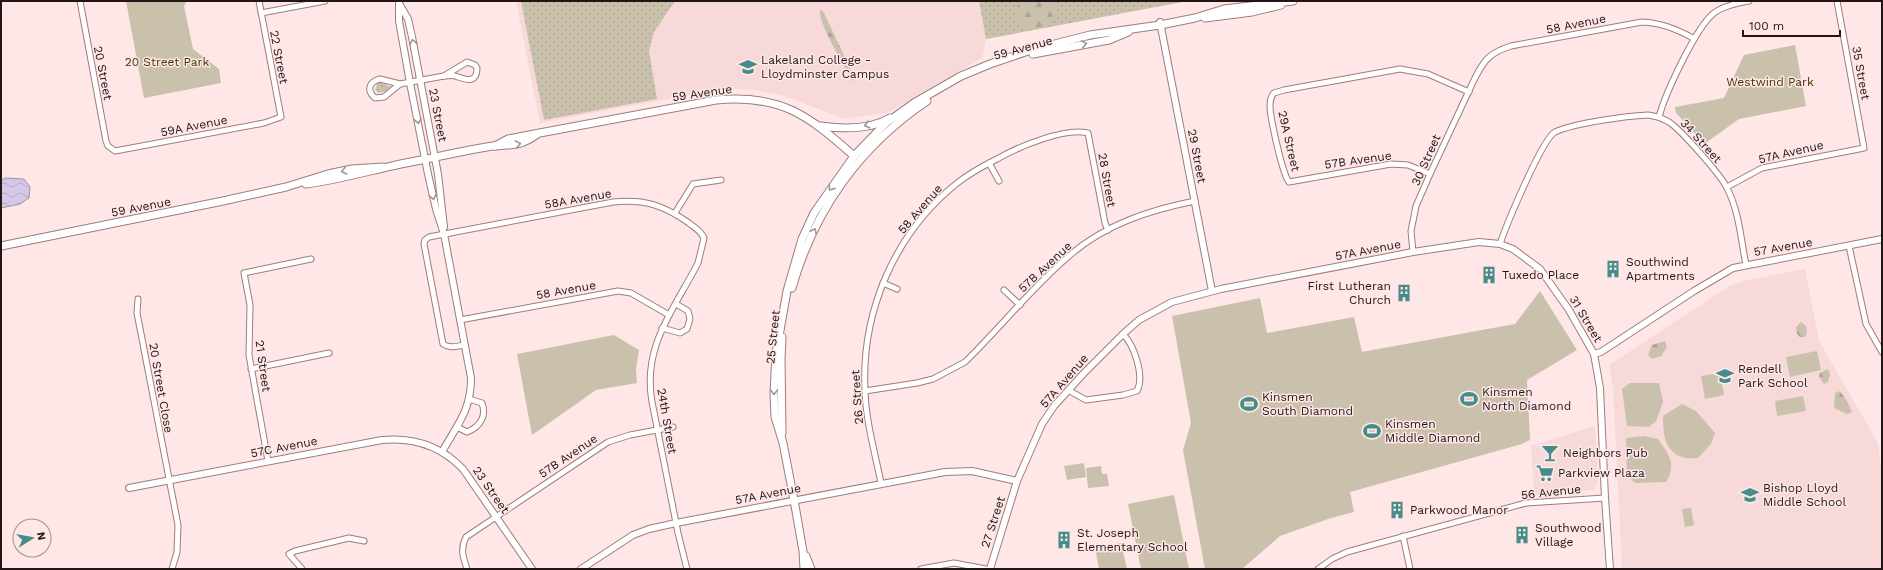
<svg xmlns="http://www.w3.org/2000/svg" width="1883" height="570" font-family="'Work Sans',sans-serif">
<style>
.built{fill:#f6d9d8}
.grass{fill:url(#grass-dots)}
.forest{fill:url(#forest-firs)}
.green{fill:#cac1ac}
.water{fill:url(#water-waves);stroke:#a192a7}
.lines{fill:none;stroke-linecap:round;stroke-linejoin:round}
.minor-casing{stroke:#9f7c7c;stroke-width:7}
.tertiary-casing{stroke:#9f7c7c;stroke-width:8}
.secondary-casing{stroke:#9f7c7c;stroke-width:9}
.minor{stroke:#fff;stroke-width:5}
.tertiary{stroke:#fff;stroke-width:6}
.secondary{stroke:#fff;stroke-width:7}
.oneway{stroke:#9c9696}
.labels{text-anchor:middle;stroke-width:3;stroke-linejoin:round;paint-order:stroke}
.street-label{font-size:12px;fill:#221515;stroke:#fee7e6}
.poi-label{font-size:12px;fill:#221515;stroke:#fee7e6;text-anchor:start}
.park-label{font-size:12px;fill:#44340b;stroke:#fee7e6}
</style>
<defs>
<pattern id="grass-dots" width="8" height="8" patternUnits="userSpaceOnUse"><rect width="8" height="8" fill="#cac1ac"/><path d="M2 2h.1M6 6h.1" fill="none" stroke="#ada593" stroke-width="1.8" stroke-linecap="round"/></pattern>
<pattern id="forest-firs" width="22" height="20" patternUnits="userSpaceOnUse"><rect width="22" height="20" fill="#cac1ac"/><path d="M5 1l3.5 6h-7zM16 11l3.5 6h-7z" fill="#ada593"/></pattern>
<pattern id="water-waves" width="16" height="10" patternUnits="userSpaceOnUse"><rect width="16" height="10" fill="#d7c7e6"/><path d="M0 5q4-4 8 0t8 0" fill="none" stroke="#b8aac4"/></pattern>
</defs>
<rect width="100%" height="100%" fill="#fee7e6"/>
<g class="built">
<polygon points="516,1 979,1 986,39 982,58 889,112 845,119 784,96 756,90 735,89 715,90 540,123"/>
<polygon points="1805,269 1819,341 1878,443 1882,471 1882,567 1881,569 1622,569 1613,388 1609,365 1731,285 1748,280"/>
<polygon points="1595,426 1598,483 1594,490 1534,495 1531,446"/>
</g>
<g class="grass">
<polygon points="521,1 675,1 654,32 649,51 657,99 544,120"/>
<polygon points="979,1 1188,1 986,39"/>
<polygon points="378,83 382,83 391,87 384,92 378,93 375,89"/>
</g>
<g class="forest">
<path d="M1023,1H1054C1055,4 1057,7 1057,10C1059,27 1035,28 1024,29C1017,23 1015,13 1018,4Z"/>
<path d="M820,10H822L824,13L848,64L854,81L851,80C845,65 818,24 820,10Z"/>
<polygon points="1801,322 1806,326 1807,333 1805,337 1800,337 1797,334 1796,327"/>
<polygon points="1665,341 1667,347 1661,356 1652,359 1648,355 1652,345"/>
<polygon points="1828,369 1830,375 1828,382 1824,384 1819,377 1820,373"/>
<polygon points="1840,391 1847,401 1852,412 1847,414 1834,408 1835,393"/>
</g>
<g class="green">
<polygon points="126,1 187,1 184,6 193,49 219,69 221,83 144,98"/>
<polygon points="1795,45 1806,106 1739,119 1704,144 1676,113 1675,107 1724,98 1744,55"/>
<polygon points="1540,291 1577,350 1527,380 1530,440 1522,444 1350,492 1354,512 1331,518 1280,536 1242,569 1205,569 1183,450 1191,423 1172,316 1260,298 1267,333 1354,317 1362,352 1515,324"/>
<polygon points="614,335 639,350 636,369 637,383 596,390 532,435 517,354"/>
<polygon points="1817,351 1821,370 1790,377 1786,357"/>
<polygon points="1720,373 1724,395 1705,399 1701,376"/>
<polygon points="1630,383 1659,383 1663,402 1656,421 1649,427 1627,426 1622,389"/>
<polygon points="1803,396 1806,411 1777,416 1775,401"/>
<path d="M1682,404L1696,411L1715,433L1711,444L1698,458C1693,458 1686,459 1682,457C1664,451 1663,432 1663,416Z"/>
<path d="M1644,436L1658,439C1669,455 1677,464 1666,482L1635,483L1627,475L1626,438Z"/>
<polygon points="1084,463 1086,477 1067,480 1064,466"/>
<polygon points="1101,466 1102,474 1107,474 1109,486 1088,488 1086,468"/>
<polygon points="1174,495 1189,569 1141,569 1128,504"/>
<polygon points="1691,508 1694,525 1685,527 1682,509"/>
<polygon points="1121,543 1127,569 1099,569 1096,553 1098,548"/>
</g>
<polygon class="water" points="6,178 24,179 30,187 29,198 20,204 1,208 1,180"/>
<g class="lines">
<g class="minor-casing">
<g id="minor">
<polyline points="80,1 106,141 108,146 115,151 264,123 281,117 259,1"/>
<polyline points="261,13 325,1"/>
<path d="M467,62L475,65L477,68C477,86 463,78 455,76C452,75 448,76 444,76Z"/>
<path d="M380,79L400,84L384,97L375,98C366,90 369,82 380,79Z"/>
<polyline points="400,84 444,76"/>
<path d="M1659,117C1665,94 1696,27 1714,13C1723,6 1737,3 1749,1"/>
<polyline points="989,163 999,181"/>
<path d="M1430,174L1408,165L1391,164L1289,182C1282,173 1271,120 1270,108C1270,102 1270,97 1274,93L1284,90L1400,69L1428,74L1469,92"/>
<polyline points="1727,187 1762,168 1864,148 1837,1"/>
<polyline points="675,213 693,184 721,180"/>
<path d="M1500,244C1506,226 1542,139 1555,132C1574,123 1627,116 1648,115C1656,116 1662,118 1669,122C1681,130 1721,175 1727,188C1739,211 1741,240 1746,265"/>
<polyline points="1849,246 1866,324 1882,352"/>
<path d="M1413,252L1411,231L1416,206L1430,174L1474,80C1484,60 1489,53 1511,46L1642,22C1662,23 1676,29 1693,38"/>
<polyline points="883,283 897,289"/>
<polyline points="1004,290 1020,305"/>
<polyline points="138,299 137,313 178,525 177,552 172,569"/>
<polyline points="460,320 618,291 631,293 669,315"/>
<polyline points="662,328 680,333 687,329 690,319 688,311 676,304"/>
<path d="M465,345C457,346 450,349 443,344L424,244L425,240L429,237L613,202C645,199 663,205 689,223C695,228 701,231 704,238L698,263C674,310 642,346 652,402L678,533L687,569"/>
<polyline points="251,369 329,353"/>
<path d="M1068,390L1086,400L1123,395L1137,391C1145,376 1134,345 1123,334"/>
<path d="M865,391L917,383L933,379L965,362C1001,327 1032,287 1070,255C1106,224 1150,210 1195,201"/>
<path d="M457,427L467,432C480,427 487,416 482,403L469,399"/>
<polyline points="268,461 249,355 250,305 244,273 311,259"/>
<path d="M881,483C875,453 866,422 865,391C861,313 894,234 956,184C968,174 983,166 997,159C1018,147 1065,127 1088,133L1105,223L1108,230"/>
<polyline points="1403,536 1410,569"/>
<polyline points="302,569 289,554 295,551 349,538 364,541"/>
<path d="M467,569C463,557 460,549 466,537L608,442L630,435L673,427"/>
<polyline points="921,569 954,563 986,569"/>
<polyline points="1318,569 1332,559 1347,552 1526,503 1605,498"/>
</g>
</g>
<g class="tertiary-casing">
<g id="tertiary">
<path d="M399,1V21L410,83L428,174L436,209L444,234L471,378C471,411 457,425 442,452"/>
<polyline points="400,5 408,19 412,37 438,174 444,227"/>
<polyline points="1160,22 1212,291"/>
<polyline points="1594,354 1601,352 1694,291 1733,268 1882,239"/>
<path d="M129,488L382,440C413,437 441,446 463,469L532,569"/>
<polyline points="581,569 633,535 649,529 676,523 945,472 972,471 1017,481"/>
<polyline points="990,569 1017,481 1042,424 1054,406 1084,373 1123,334 1139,320 1172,302 1221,289 1413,252 1479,242 1500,244 1513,249 1540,269 1569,310 1594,354 1600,388 1605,498 1610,569"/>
</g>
</g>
<g class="secondary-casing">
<g id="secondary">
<polyline points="1205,18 1252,12 1281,5"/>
<polyline points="1033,54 1109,40 1128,32"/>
<path d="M821,126C843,129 870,130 890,118"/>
<path d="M495,146L508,139L529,135L716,100C781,94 808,115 854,156"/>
<path d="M306,184C343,179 378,168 416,161C441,156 467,150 493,146C512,144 519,147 536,135"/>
<polyline points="1,246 223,201 286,187 328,174 352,169 383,167"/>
<path d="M792,288C814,210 860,146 927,101"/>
<polyline points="782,337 781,359 782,433"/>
<polyline points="806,556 811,569"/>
<polyline points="804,569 803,551 794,500 783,443 775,417 774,394 776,353 787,291 802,239 814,213 854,156 886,123 914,103 961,76 990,64 1031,50 1090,35 1160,25 1195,18 1224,9 1293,1"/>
</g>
</g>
<use href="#minor" class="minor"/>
<use href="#tertiary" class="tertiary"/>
<use href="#secondary" class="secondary"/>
</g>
<defs><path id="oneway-chevron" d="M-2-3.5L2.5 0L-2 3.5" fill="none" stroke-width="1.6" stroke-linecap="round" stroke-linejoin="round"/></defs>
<g class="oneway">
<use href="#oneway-chevron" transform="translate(413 42) rotate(-101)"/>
<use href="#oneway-chevron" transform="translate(1084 44) rotate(-10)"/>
<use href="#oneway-chevron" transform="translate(418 121) rotate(79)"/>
<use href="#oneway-chevron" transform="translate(867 125) rotate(167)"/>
<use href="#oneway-chevron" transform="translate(518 144) rotate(-11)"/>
<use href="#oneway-chevron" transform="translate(344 171) rotate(169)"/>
<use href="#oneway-chevron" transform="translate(831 188) rotate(125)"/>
<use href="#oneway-chevron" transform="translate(433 197) rotate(77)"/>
<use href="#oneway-chevron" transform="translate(814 231) rotate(-64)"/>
<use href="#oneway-chevron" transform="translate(774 392) rotate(90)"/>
</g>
<defs>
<g id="university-bare" transform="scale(1.38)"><path d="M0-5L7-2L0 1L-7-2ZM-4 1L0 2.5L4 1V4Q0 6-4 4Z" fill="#458c8a" stroke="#fee7e6" stroke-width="2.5" paint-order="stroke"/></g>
<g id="building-bare" transform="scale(1.38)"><path d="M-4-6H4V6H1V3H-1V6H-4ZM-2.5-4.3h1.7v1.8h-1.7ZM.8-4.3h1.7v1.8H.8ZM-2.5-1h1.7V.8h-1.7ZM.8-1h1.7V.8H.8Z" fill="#458c8a" stroke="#fee7e6" stroke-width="2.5" paint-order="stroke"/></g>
<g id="school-bare" transform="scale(1.38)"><path d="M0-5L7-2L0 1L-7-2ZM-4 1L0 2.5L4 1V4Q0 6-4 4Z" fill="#458c8a" stroke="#fee7e6" stroke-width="2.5" paint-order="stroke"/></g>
<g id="stadium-bare" transform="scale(1.38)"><path d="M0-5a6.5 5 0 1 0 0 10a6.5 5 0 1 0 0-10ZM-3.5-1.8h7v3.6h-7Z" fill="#458c8a" stroke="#fee7e6" stroke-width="2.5" paint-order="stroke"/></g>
<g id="bar-bare" transform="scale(1.38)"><path d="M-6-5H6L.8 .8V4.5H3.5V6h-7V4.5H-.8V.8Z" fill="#458c8a" stroke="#fee7e6" stroke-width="2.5" paint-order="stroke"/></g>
<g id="supermarket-bare" transform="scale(1.38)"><path d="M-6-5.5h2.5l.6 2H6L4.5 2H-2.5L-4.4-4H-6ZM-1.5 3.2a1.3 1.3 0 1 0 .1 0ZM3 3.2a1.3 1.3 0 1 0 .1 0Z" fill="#458c8a" stroke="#fee7e6" stroke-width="2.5" paint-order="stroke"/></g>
</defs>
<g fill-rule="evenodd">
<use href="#university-bare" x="748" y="67"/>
<use href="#building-bare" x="1613" y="269"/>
<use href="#building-bare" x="1489" y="275"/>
<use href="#building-bare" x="1404" y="293"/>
<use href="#school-bare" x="1725" y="376"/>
<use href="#stadium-bare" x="1469" y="399"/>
<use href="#stadium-bare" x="1249" y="404"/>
<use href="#stadium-bare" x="1372" y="431"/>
<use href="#bar-bare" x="1550" y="453"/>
<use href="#supermarket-bare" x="1545" y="473"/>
<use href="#school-bare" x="1750" y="495"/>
<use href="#building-bare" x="1397" y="510"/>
<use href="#building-bare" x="1522" y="535"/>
<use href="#building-bare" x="1064" y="540"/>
</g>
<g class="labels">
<g class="street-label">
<text transform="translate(1576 24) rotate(-11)" y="4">58 Avenue</text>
<text transform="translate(1023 48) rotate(-15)" y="4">59 Avenue</text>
<text transform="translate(279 57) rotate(79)" y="4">22 Street</text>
<text transform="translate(103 73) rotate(79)" y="4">20 Street</text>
<text transform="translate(1861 73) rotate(80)" y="4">35 Street</text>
<text transform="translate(702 93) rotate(-8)" y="4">59 Avenue</text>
<text transform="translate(438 115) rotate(79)" y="4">23 Street</text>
<text transform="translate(194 126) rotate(-11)" y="4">59A Avenue</text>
<text transform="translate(1289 141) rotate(77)" y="4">29A Street</text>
<text transform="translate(1701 141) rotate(48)" y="4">34 Street</text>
<text transform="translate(1791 152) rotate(-13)" y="4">57A Avenue</text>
<text transform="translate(1197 156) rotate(79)" y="4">29 Street</text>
<text transform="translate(1358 160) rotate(-8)" y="4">57B Avenue</text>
<text transform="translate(1426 160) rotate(-66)" y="4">30 Street</text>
<text transform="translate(1107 180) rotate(80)" y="4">28 Street</text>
<text transform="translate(578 199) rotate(-10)" y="4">58A Avenue</text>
<text transform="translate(141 207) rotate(-11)" y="4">59 Avenue</text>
<text transform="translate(920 209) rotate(-49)" y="4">58 Avenue</text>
<text transform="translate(1783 247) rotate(-10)" y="4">57 Avenue</text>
<text transform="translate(1368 250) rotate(-11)" y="4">57A Avenue</text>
<text transform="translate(1045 267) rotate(-43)" y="4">57B Avenue</text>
<text transform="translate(566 290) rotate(-10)" y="4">58 Avenue</text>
<text transform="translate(1586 319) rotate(59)" y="4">31 Street</text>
<text transform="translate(773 337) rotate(-84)" y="4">25 Street</text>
<text transform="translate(263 366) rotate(82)" y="4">21 Street</text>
<text transform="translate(1064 381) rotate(-49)" y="4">57A Avenue</text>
<text transform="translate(161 388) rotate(80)" y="4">20 Street Close</text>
<text transform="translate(857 397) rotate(-94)" y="4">26 Street</text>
<text transform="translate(667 421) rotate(80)" y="4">24th Street</text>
<text transform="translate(284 447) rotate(-11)" y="4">57C Avenue</text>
<text transform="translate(568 456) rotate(-34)" y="4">57B Avenue</text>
<text transform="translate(491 490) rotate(55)" y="4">23 Street</text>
<text transform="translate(1551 492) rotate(-6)" y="4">56 Avenue</text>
<text transform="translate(768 494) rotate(-11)" y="4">57A Avenue</text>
<text transform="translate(993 522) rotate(-72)" y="4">27 Street</text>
</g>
<g class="poi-label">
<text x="761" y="64">Lakeland College -<tspan x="761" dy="14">Lloydminster Campus</tspan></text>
<text x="1626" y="266">Southwind<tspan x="1626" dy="14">Apartments</tspan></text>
<text x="1502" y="279">Tuxedo Place</text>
<text x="1391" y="290" text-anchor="end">First Lutheran<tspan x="1391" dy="14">Church</tspan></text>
<text x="1738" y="373">Rendell<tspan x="1738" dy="14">Park School</tspan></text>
<text x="1482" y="396">Kinsmen<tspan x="1482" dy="14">North Diamond</tspan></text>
<text x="1262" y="401">Kinsmen<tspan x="1262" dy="14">South Diamond</tspan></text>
<text x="1385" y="428">Kinsmen<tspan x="1385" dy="14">Middle Diamond</tspan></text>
<text x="1563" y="457">Neighbors Pub</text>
<text x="1558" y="477">Parkview Plaza</text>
<text x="1763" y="492">Bishop Lloyd<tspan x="1763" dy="14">Middle School</tspan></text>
<text x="1410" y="514">Parkwood Manor</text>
<text x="1535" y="532">Southwood<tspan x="1535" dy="14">Village</tspan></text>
<text x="1077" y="537">St. Joseph<tspan x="1077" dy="14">Elementary School</tspan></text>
</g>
<g class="park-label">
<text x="167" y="66">20 Street Park</text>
<text x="1770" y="86">Westwind Park</text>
</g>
</g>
<rect width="1883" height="570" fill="none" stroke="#221515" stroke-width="4"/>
<g transform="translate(32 538) rotate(79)"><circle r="19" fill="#fee7e6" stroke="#a69392"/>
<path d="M0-3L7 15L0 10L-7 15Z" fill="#458c8a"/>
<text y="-6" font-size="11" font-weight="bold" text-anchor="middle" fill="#221515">N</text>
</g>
<path d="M1743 30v6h97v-6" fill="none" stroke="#221515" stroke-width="2"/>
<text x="1749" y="30" font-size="12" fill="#221515" stroke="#fee7e6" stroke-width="3" paint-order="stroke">100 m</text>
</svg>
